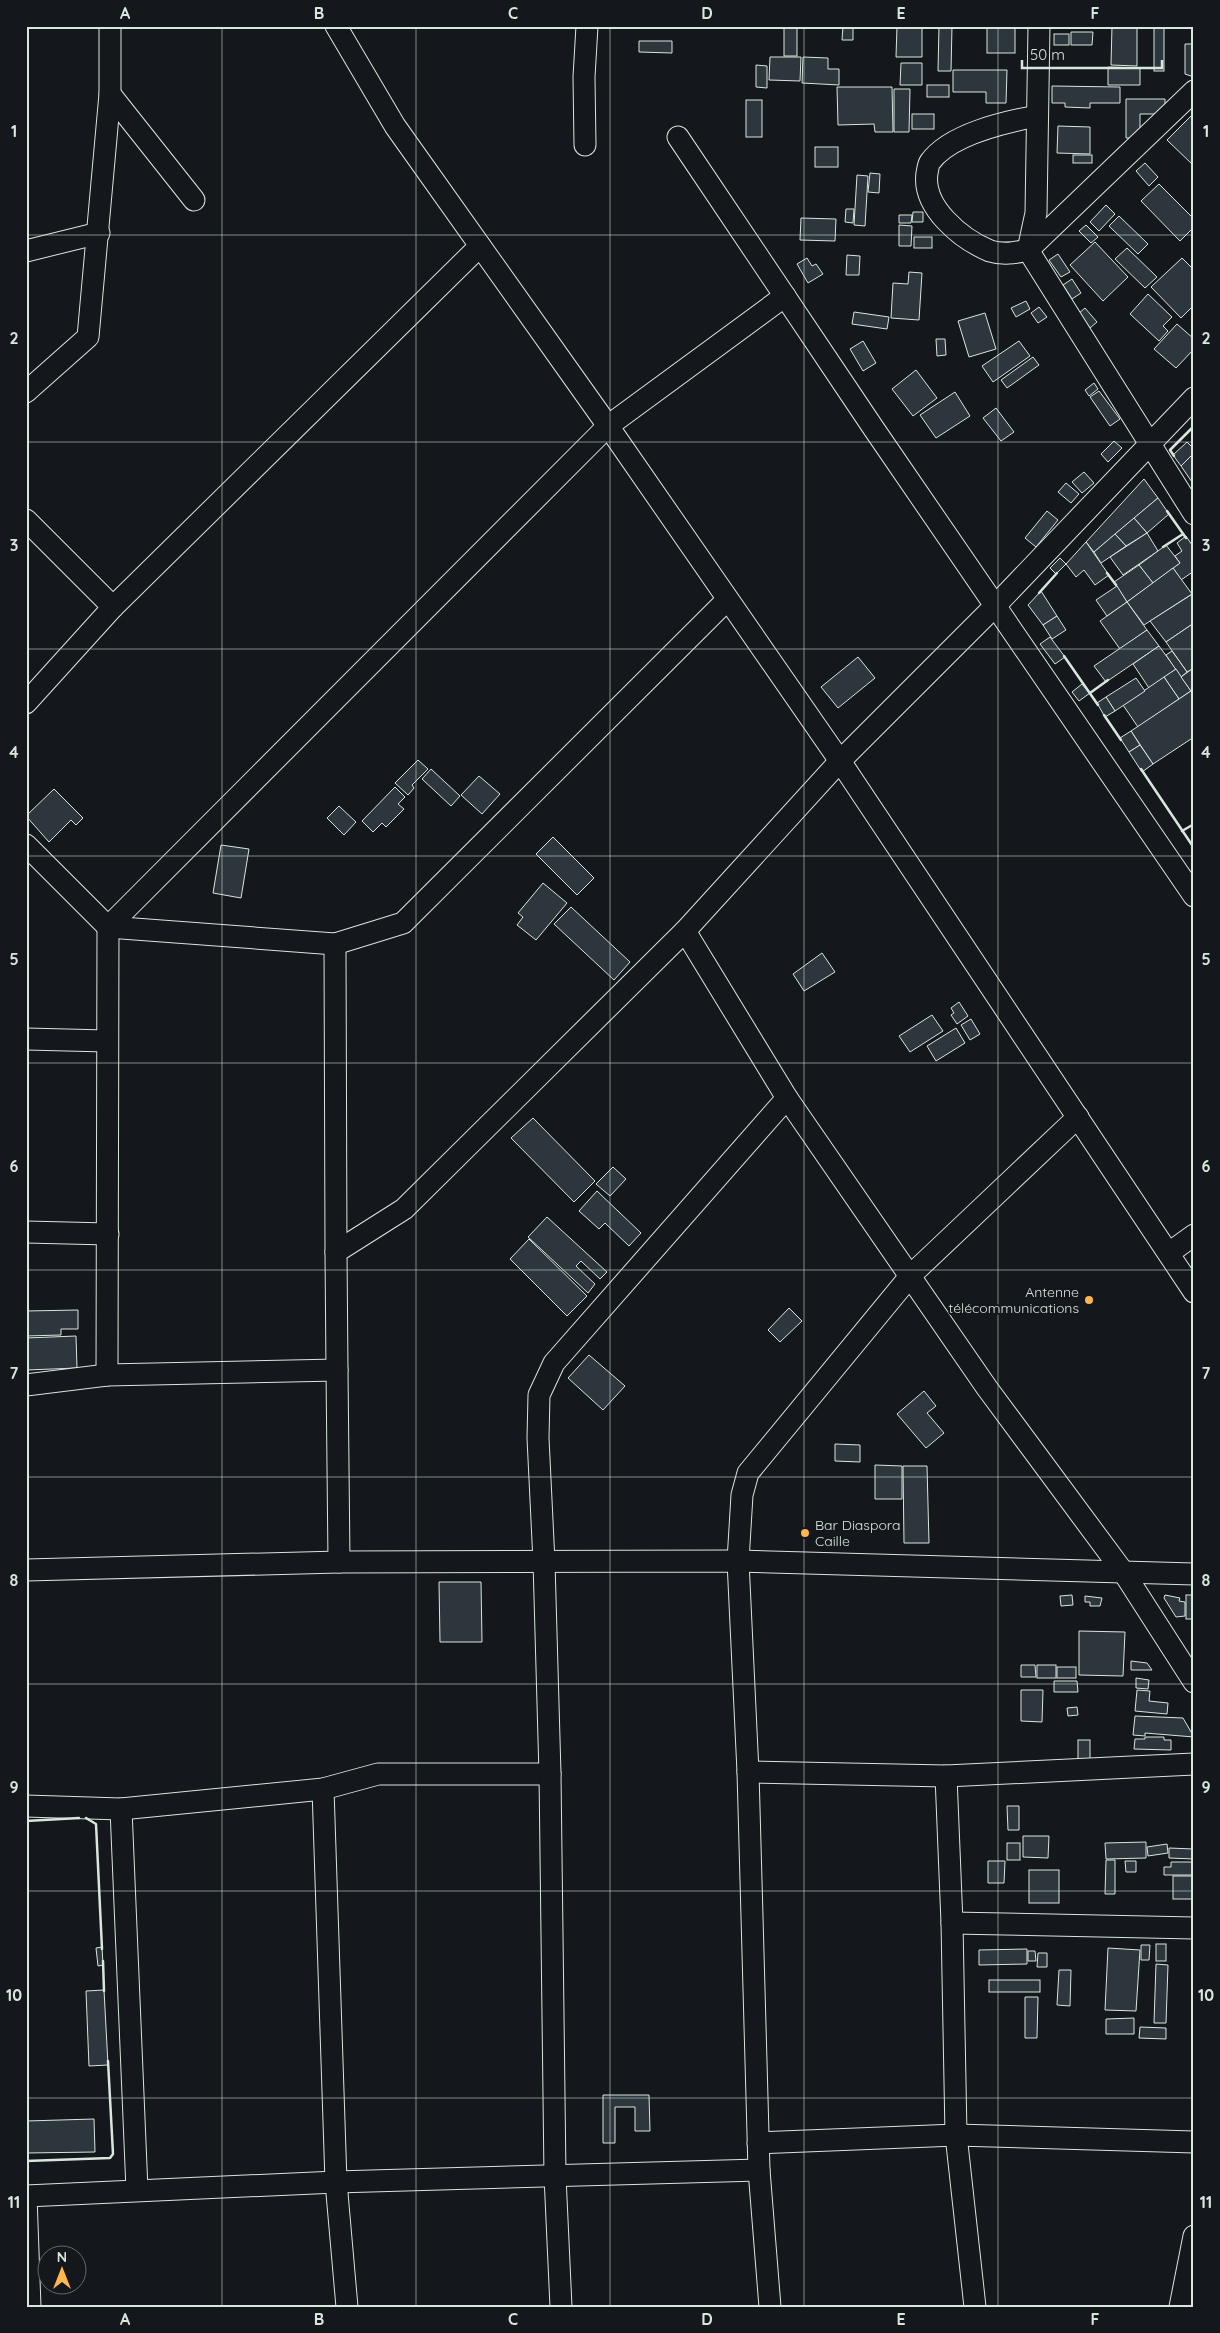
<svg xmlns="http://www.w3.org/2000/svg" width="1220" height="2333" font-family="Quicksand,sans-serif">
<style>
.building{fill:#2c363c;stroke:#d8e6dc}
.lines{fill:none;stroke-linecap:round;stroke-linejoin:round}
.minor-casing{stroke:#d8e6dc;stroke-width:23}
.minor{stroke:#14181c;stroke-width:21}
.wall{stroke:#d8e6dc;stroke-width:2.5}
.grid{fill:none;stroke:#d8e6dc;stroke-width:1;stroke-opacity:0.55}
.poi-dot{fill:#ffb74d;stroke:#14181c;stroke-width:2}
.labels{text-anchor:middle;stroke-width:4;stroke-linejoin:round;paint-order:stroke}
.poi-label{font-size:14px;fill:#d8e6dc;stroke:#14181c;text-anchor:end}
.neatline{fill:none;stroke:#d8e6dc;stroke-width:2}
.grid-label{font-size:16px;text-anchor:middle;font-weight:bold;fill:#d8e6dc}
</style>
<rect width="100%" height="100%" fill="#14181c"/>
<g class="building">
<rect x="784" y="26" width="13" height="30"/>
<polygon points="843,26 853,26 853,40 842,40"/>
<polygon points="897,26 922,26 922,57 896,57"/>
<polygon points="939,26 952,26 951,71 938,71"/>
<rect x="987" y="26" width="28" height="27"/>
<polygon points="1112,26 1137,26 1137,66 1111,65"/>
<rect x="1154" y="26" width="10" height="45"/>
<polygon points="1071,32 1093,32 1092,45 1071,45"/>
<rect x="1054" y="34" width="15" height="11"/>
<polygon points="639,41 672,41 672,53 639,52"/>
<polygon points="1185,44 1194,44 1194,77 1185,74"/>
<polygon points="770,57 801,57 800,81 769,80"/>
<polygon points="803,57 828,58 828,69 839,69 839,85 802,83"/>
<polygon points="901,63 922,63 922,85 900,85"/>
<polygon points="756,65 767,66 767,88 756,87"/>
<polygon points="1108,67 1140,68 1140,85 1108,85"/>
<polygon points="953,70 1007,70 1006,103 986,103 986,92 953,92"/>
<rect x="927" y="85" width="22" height="12"/>
<polygon points="1052,86 1120,87 1120,103 1090,103 1090,108 1065,107 1065,103 1052,103"/>
<polygon points="837,87 892,87 893,132 875,132 874,124 838,125"/>
<polygon points="894,89 910,89 909,132 894,132"/>
<polygon points="1126,99 1165,99 1165,114 1140,114 1140,138 1126,138"/>
<rect x="746" y="100" width="16" height="37"/>
<polygon points="1194,113 1194,166 1167,140"/>
<rect x="912" y="114" width="22" height="15"/>
<polygon points="1058,126 1090,127 1090,154 1057,153"/>
<rect x="815" y="147" width="23" height="20"/>
<rect x="1073" y="155" width="19" height="8"/>
<polygon points="1145,163 1158,177 1149,186 1136,171"/>
<polygon points="870,173 880,174 879,193 868,192"/>
<polygon points="857,175 868,176 865,226 854,225"/>
<polygon points="1159,184 1194,219 1194,227 1180,241 1141,201"/>
<polygon points="1106,205 1115,214 1099,231 1090,222"/>
<polygon points="846,209 854,209 853,223 845,222"/>
<polygon points="913,212 923,212 923,222 912,222"/>
<polygon points="899,215 912,215 911,223 899,223"/>
<polygon points="1119,216 1148,244 1138,254 1109,226"/>
<polygon points="801,218 836,219 835,241 800,240"/>
<polygon points="899,225 912,226 911,246 899,246"/>
<polygon points="1086,225 1098,237 1091,243 1079,231"/>
<rect x="914" y="237" width="18" height="11"/>
<polygon points="1095,242 1128,277 1103,301 1070,265"/>
<polygon points="1127,248 1157,277 1145,288 1115,259"/>
<polygon points="1058,254 1070,272 1061,277 1049,260"/>
<polygon points="847,255 860,256 859,275 846,275"/>
<polygon points="807,258 812,266 816,264 823,274 808,283 797,264"/>
<polygon points="1182,258 1194,270 1194,305 1181,318 1151,287"/>
<polygon points="909,272 922,273 919,320 891,318 893,283 908,284"/>
<polygon points="1072,279 1081,293 1072,299 1063,285"/>
<polygon points="1148,294 1172,317 1163,326 1168,331 1159,341 1130,314"/>
<polygon points="1026,301 1030,309 1016,317 1011,308"/>
<polygon points="1039,307 1047,317 1038,323 1031,313"/>
<polygon points="1085,308 1097,322 1090,328 1078,314"/>
<polygon points="854,312 889,317 887,329 852,324"/>
<polygon points="985,313 996,349 969,357 958,321"/>
<polygon points="1177,324 1194,339 1194,349 1176,368 1154,349"/>
<polygon points="936,339 945,339 946,355 937,356"/>
<polygon points="863,341 876,363 863,371 850,349"/>
<polygon points="1019,341 1030,356 993,382 982,366"/>
<polygon points="1033,357 1039,365 1007,388 1001,380"/>
<polygon points="916,370 937,398 913,416 892,389"/>
<polygon points="1094,383 1098,389 1089,396 1085,390"/>
<polygon points="1099,391 1120,419 1110,426 1090,397"/>
<polygon points="955,392 970,416 936,438 920,415"/>
<polygon points="996,408 1014,432 1001,441 983,418"/>
<polygon points="1114,441 1122,448 1108,462 1101,454"/>
<polygon points="1187,442 1194,449 1194,453 1181,466 1173,455"/>
<polygon points="1194,453 1194,485 1181,466"/>
<polygon points="1084,472 1094,483 1082,493 1072,482"/>
<polygon points="1144,479 1158,498 1094,552 1086,542"/>
<polygon points="1066,483 1079,494 1071,503 1058,492"/>
<polygon points="1158,498 1169,514 1147,533 1134,518"/>
<polygon points="1047,511 1058,520 1036,547 1025,538"/>
<polygon points="1134,518 1147,533 1126,546 1115,534"/>
<polygon points="1147,533 1158,551 1123,575 1110,557"/>
<polygon points="1115,534 1126,546 1101,563 1094,552"/>
<polygon points="1186,536 1194,548 1194,571 1181,580 1173,568 1180,563 1175,556 1182,551 1177,543"/>
<polygon points="1086,542 1109,575 1095,585 1084,570 1076,577 1066,564"/>
<polygon points="1166,545 1180,563 1153,583 1139,565"/>
<polygon points="1060,558 1066,564 1056,574 1050,568"/>
<polygon points="1139,565 1153,583 1127,602 1114,582"/>
<polygon points="1173,568 1192,594 1144,625 1127,602"/>
<polygon points="1117,586 1127,602 1107,616 1096,600"/>
<polygon points="1041,591 1057,616 1043,625 1028,605"/>
<polygon points="1194,593 1194,623 1166,642 1150,621"/>
<polygon points="1127,602 1147,630 1120,649 1100,621"/>
<polygon points="1057,616 1066,630 1052,639 1043,625"/>
<polygon points="1194,623 1194,668 1187,672 1166,642"/>
<polygon points="1147,630 1159,646 1106,682 1094,666"/>
<polygon points="1050,637 1065,657 1055,664 1040,644"/>
<polygon points="1159,646 1176,669 1149,688 1133,664"/>
<polygon points="1172,651 1187,672 1181,677 1166,655"/>
<polygon points="858,657 875,678 838,708 821,687"/>
<polygon points="1176,669 1191,691 1179,699 1164,677"/>
<polygon points="1192,669 1194,689 1191,691 1181,677"/>
<polygon points="1164,677 1179,699 1138,727 1123,705"/>
<polygon points="1136,678 1145,691 1115,711 1106,697"/>
<polygon points="1082,684 1090,693 1079,701 1072,692"/>
<polygon points="1194,689 1194,737 1153,764 1131,731"/>
<polygon points="1106,697 1115,711 1105,717 1097,703"/>
<polygon points="1131,731 1140,745 1129,752 1120,738"/>
<polygon points="1140,745 1153,764 1142,772 1129,752"/>
<polygon points="418,760 428,769 412,785 414,788 408,795 395,783"/>
<polygon points="431,769 460,796 451,806 422,779"/>
<polygon points="479,776 500,794 482,814 461,795"/>
<polygon points="395,787 405,797 398,804 404,809 386,827 382,823 373,832 362,821"/>
<polygon points="54,789 83,818 76,825 71,820 49,842 26,816"/>
<polygon points="339,806 356,822 344,835 327,818"/>
<polygon points="553,837 594,878 577,895 536,854"/>
<polygon points="221,845 249,849 241,898 213,893"/>
<polygon points="543,883 567,903 536,940 517,925 523,917 518,913"/>
<polygon points="571,907 630,962 614,980 554,924"/>
<polygon points="822,953 835,972 804,991 793,974"/>
<polygon points="959,1002 968,1016 957,1024 951,1015 954,1013 951,1008"/>
<polygon points="932,1015 943,1031 910,1052 899,1036"/>
<polygon points="971,1019 980,1034 970,1040 961,1025"/>
<polygon points="956,1028 965,1043 936,1061 927,1046"/>
<polygon points="533,1118 595,1181 574,1202 511,1138"/>
<polygon points="613,1167 626,1179 610,1196 596,1184"/>
<polygon points="597,1191 641,1233 629,1246 605,1223 599,1229 579,1211"/>
<polygon points="547,1217 607,1272 600,1279 581,1261 576,1266 595,1284 588,1293 528,1237"/>
<polygon points="529,1239 587,1296 567,1316 510,1259"/>
<polygon points="789,1308 802,1321 780,1342 768,1330"/>
<polygon points="78,1310 78,1329 61,1329 61,1335 26,1336 26,1311"/>
<polygon points="76,1336 77,1368 27,1370 26,1338"/>
<polygon points="589,1355 625,1386 603,1410 568,1378"/>
<polygon points="924,1391 936,1406 927,1413 944,1433 926,1448 897,1414"/>
<polygon points="835,1444 860,1445 860,1462 835,1461"/>
<polygon points="875,1465 902,1466 902,1499 875,1499"/>
<polygon points="903,1466 927,1466 929,1543 904,1543"/>
<polygon points="439,1582 481,1582 482,1642 440,1642"/>
<polygon points="1072,1595 1073,1605 1061,1606 1060,1596"/>
<polygon points="1165,1595 1180,1598 1179,1601 1185,1602 1185,1616 1176,1617 1164,1598"/>
<rect x="1186" y="1595" width="8" height="24"/>
<polygon points="1085,1596 1102,1598 1100,1606 1090,1606 1090,1602 1085,1602"/>
<polygon points="1079,1631 1125,1632 1123,1676 1079,1675"/>
<polygon points="1131,1661 1147,1663 1152,1670 1131,1670"/>
<polygon points="1021,1665 1035,1665 1036,1677 1021,1677"/>
<rect x="1037" y="1665" width="19" height="13"/>
<rect x="1057" y="1667" width="19" height="11"/>
<polygon points="1136,1678 1149,1680 1148,1689 1136,1688"/>
<polygon points="1054,1681 1077,1681 1078,1692 1054,1692"/>
<polygon points="1021,1690 1043,1690 1042,1722 1021,1721"/>
<polygon points="1137,1690 1150,1691 1149,1701 1168,1703 1167,1714 1135,1711"/>
<polygon points="1077,1707 1078,1715 1068,1716 1067,1708"/>
<polygon points="1135,1716 1183,1718 1194,1737 1145,1733 1145,1736 1133,1735"/>
<polygon points="1145,1737 1164,1737 1164,1740 1171,1740 1171,1750 1134,1749 1135,1739 1145,1739"/>
<rect x="1078" y="1740" width="12" height="24"/>
<polygon points="1007,1806 1019,1806 1019,1830 1008,1830"/>
<polygon points="1023,1836 1049,1836 1048,1858 1023,1857"/>
<polygon points="1146,1842 1146,1858 1106,1859 1105,1843"/>
<rect x="1007" y="1843" width="13" height="17"/>
<polygon points="1167,1844 1168,1853 1148,1856 1147,1847"/>
<polygon points="1169,1848 1194,1849 1194,1859 1169,1858"/>
<polygon points="1106,1860 1115,1860 1115,1894 1105,1894"/>
<polygon points="988,1861 1005,1861 1004,1883 988,1883"/>
<polygon points="1125,1861 1136,1861 1136,1872 1126,1872"/>
<polygon points="1171,1862 1194,1862 1194,1875 1164,1875 1164,1867 1171,1867"/>
<rect x="1029" y="1870" width="30" height="33"/>
<rect x="1173" y="1876" width="21" height="23"/>
<rect x="1156" y="1944" width="10" height="17"/>
<polygon points="1141,1945 1150,1945 1149,1960 1141,1960"/>
<polygon points="102,1947 103,1965 98,1966 96,1948"/>
<polygon points="1108,1948 1140,1950 1136,2011 1105,2010"/>
<polygon points="1027,1949 1027,1964 979,1965 979,1950"/>
<polygon points="1028,1951 1035,1951 1036,1961 1028,1961"/>
<polygon points="1038,1953 1047,1953 1047,1967 1037,1967"/>
<polygon points="1156,1964 1168,1965 1166,2023 1154,2023"/>
<polygon points="1059,1970 1071,1970 1070,2006 1057,2005"/>
<rect x="989" y="1980" width="51" height="12"/>
<polygon points="104,1990 108,2065 89,2066 86,1991"/>
<polygon points="1025,1997 1038,1997 1037,2038 1025,2038"/>
<polygon points="1134,2018 1134,2034 1106,2034 1106,2019"/>
<polygon points="1140,2027 1166,2028 1166,2039 1139,2038"/>
<polygon points="603,2095 649,2095 650,2131 635,2131 635,2107 615,2107 615,2143 603,2143"/>
<polygon points="94,2119 95,2152 26,2153 26,2121"/>
</g>
<g class="lines">
<g class="minor-casing">
<g id="minor">
<polyline points="336,26 395,126 608,426 840,761 1194,1292"/>
<polyline points="1039,26 1036,213 1028,250 1194,514"/>
<polyline points="110,94 194,200"/>
<path d="M1037,116C1005,122 950,134 930,162C928,165 928,169 927,173C922,207 961,239 990,251C1003,255 1015,253 1028,250L1194,91"/>
<polyline points="678,137 874,429 1194,896"/>
<polyline points="585,145 584,77 587,26"/>
<polyline points="26,251 99,233"/>
<polyline points="26,392 88,337 110,94 110,26"/>
<polyline points="26,520 113,607"/>
<polyline points="26,703 113,607 480,246"/>
<polyline points="26,845 108,927 335,944 403,923 727,600"/>
<polyline points="685,931 787,1098 987,1388 1124,1573 1194,1682"/>
<polyline points="335,944 336,1252"/>
<polyline points="26,1039 107,1041"/>
<polyline points="26,1232 108,1234"/>
<polyline points="1169,1253 1194,1235"/>
<polyline points="337,1370 339,1562"/>
<polyline points="107,1375 108,927 608,426 785,296"/>
<polyline points="26,1385 107,1375 337,1370 336,1252 404,1209 685,931 840,761 995,606 1194,398"/>
<polyline points="26,1570 339,1562 738,1561 1194,1574"/>
<polyline points="748,1772 946,1776 1194,1764"/>
<polyline points="946,1776 952,1923 956,2135 975,2307"/>
<polyline points="323,1789 336,2182 347,2307"/>
<polyline points="26,1806 121,1809 323,1789 378,1774 550,1774"/>
<polyline points="121,1809 137,2190"/>
<polyline points="952,1923 1194,1928"/>
<polyline points="758,2143 956,2135 1194,2142"/>
<polyline points="26,2196 336,2182 759,2170"/>
<polyline points="26,2196 30,2307"/>
<polyline points="561,2307 555,2176 550,1774 544,1562 538,1438 539,1395 554,1363 787,1098"/>
<polyline points="770,2307 759,2170 748,1772 738,1561 742,1495 748,1473 911,1275 1078,1117"/>
<polyline points="1180,2307 1194,2236"/>
</g>
</g>
<use href="#minor" class="minor"/>
<g class="wall">
<polyline points="1174,456 1170,450 1194,426"/>
<polyline points="1167,511 1186,538"/>
<polyline points="1163,547 1183,534"/>
<polyline points="1107,573 1116,585"/>
<polyline points="1039,593 1057,573"/>
<polyline points="1064,656 1098,705"/>
<polyline points="1090,693 1108,680"/>
<polyline points="1104,715 1121,740"/>
<polyline points="1141,769 1194,848"/>
<polyline points="1182,831 1194,824"/>
<polyline points="86,1818 96,1824 102,1949"/>
<polyline points="26,1821 79,1818"/>
<polyline points="103,1961 104,1991"/>
<polyline points="26,2161 110,2158 113,2154 108,2061"/>
</g>
</g>
<path class="grid" d="M222,26V2307M416,26V2307M610,26V2307M804,26V2307M998,26V2307M26,235H1194M26,442H1194M26,649H1194M26,856H1194M26,1063H1194M26,1270H1194M26,1477H1194M26,1684H1194M26,1891H1194M26,2098H1194"/>
<g class="poi-dot">
<circle cx="1089" cy="1300" r="5"/>
<circle cx="805" cy="1533" r="5"/>
</g>
<g class="labels">
<g class="poi-label">
<text x="1079" y="1297">Antenne<tspan x="1079" dy="16">télécommunications</tspan></text>
<text x="815" y="1530" text-anchor="start">Bar Diaspora<tspan x="815" dy="16">Caille</tspan></text>
</g>
</g>
<rect width="1220" height="2333" fill="none" stroke="#14181c" stroke-width="55"/>
<g transform="translate(62 2270)"><circle r="24" fill="#14181c" stroke="#626a69"/>
<path d="M0-4L9 19L0 12L-9 19Z" fill="#ffb74d"/>
<text y="-8" font-size="14" font-weight="bold" text-anchor="middle" fill="#d8e6dc">N</text>
</g>
<path d="M1022 60v8h140v-8" fill="none" stroke="#d8e6dc" stroke-width="2.5"/>
<text x="1030" y="60" font-size="15" fill="#d8e6dc" stroke="#14181c" stroke-width="4" paint-order="stroke">50 m</text>
<rect x="28" y="28" width="1164" height="2278" class="neatline"/>
<g class="grid-label">
<text x="125" y="19">A</text>
<text x="319" y="19">B</text>
<text x="513" y="19">C</text>
<text x="707" y="19">D</text>
<text x="901" y="19">E</text>
<text x="1095" y="19">F</text>
<text x="14" y="137">1</text>
<text x="1206" y="137">1</text>
<text x="14" y="344">2</text>
<text x="1206" y="344">2</text>
<text x="14" y="551">3</text>
<text x="1206" y="551">3</text>
<text x="14" y="758">4</text>
<text x="1206" y="758">4</text>
<text x="14" y="965">5</text>
<text x="1206" y="965">5</text>
<text x="14" y="1172">6</text>
<text x="1206" y="1172">6</text>
<text x="14" y="1379">7</text>
<text x="1206" y="1379">7</text>
<text x="14" y="1586">8</text>
<text x="1206" y="1586">8</text>
<text x="14" y="1793">9</text>
<text x="1206" y="1793">9</text>
<text x="14" y="2001">10</text>
<text x="1206" y="2001">10</text>
<text x="14" y="2208">11</text>
<text x="1206" y="2208">11</text>
<text x="125" y="2325">A</text>
<text x="319" y="2325">B</text>
<text x="513" y="2325">C</text>
<text x="707" y="2325">D</text>
<text x="901" y="2325">E</text>
<text x="1095" y="2325">F</text>
</g>
</svg>
